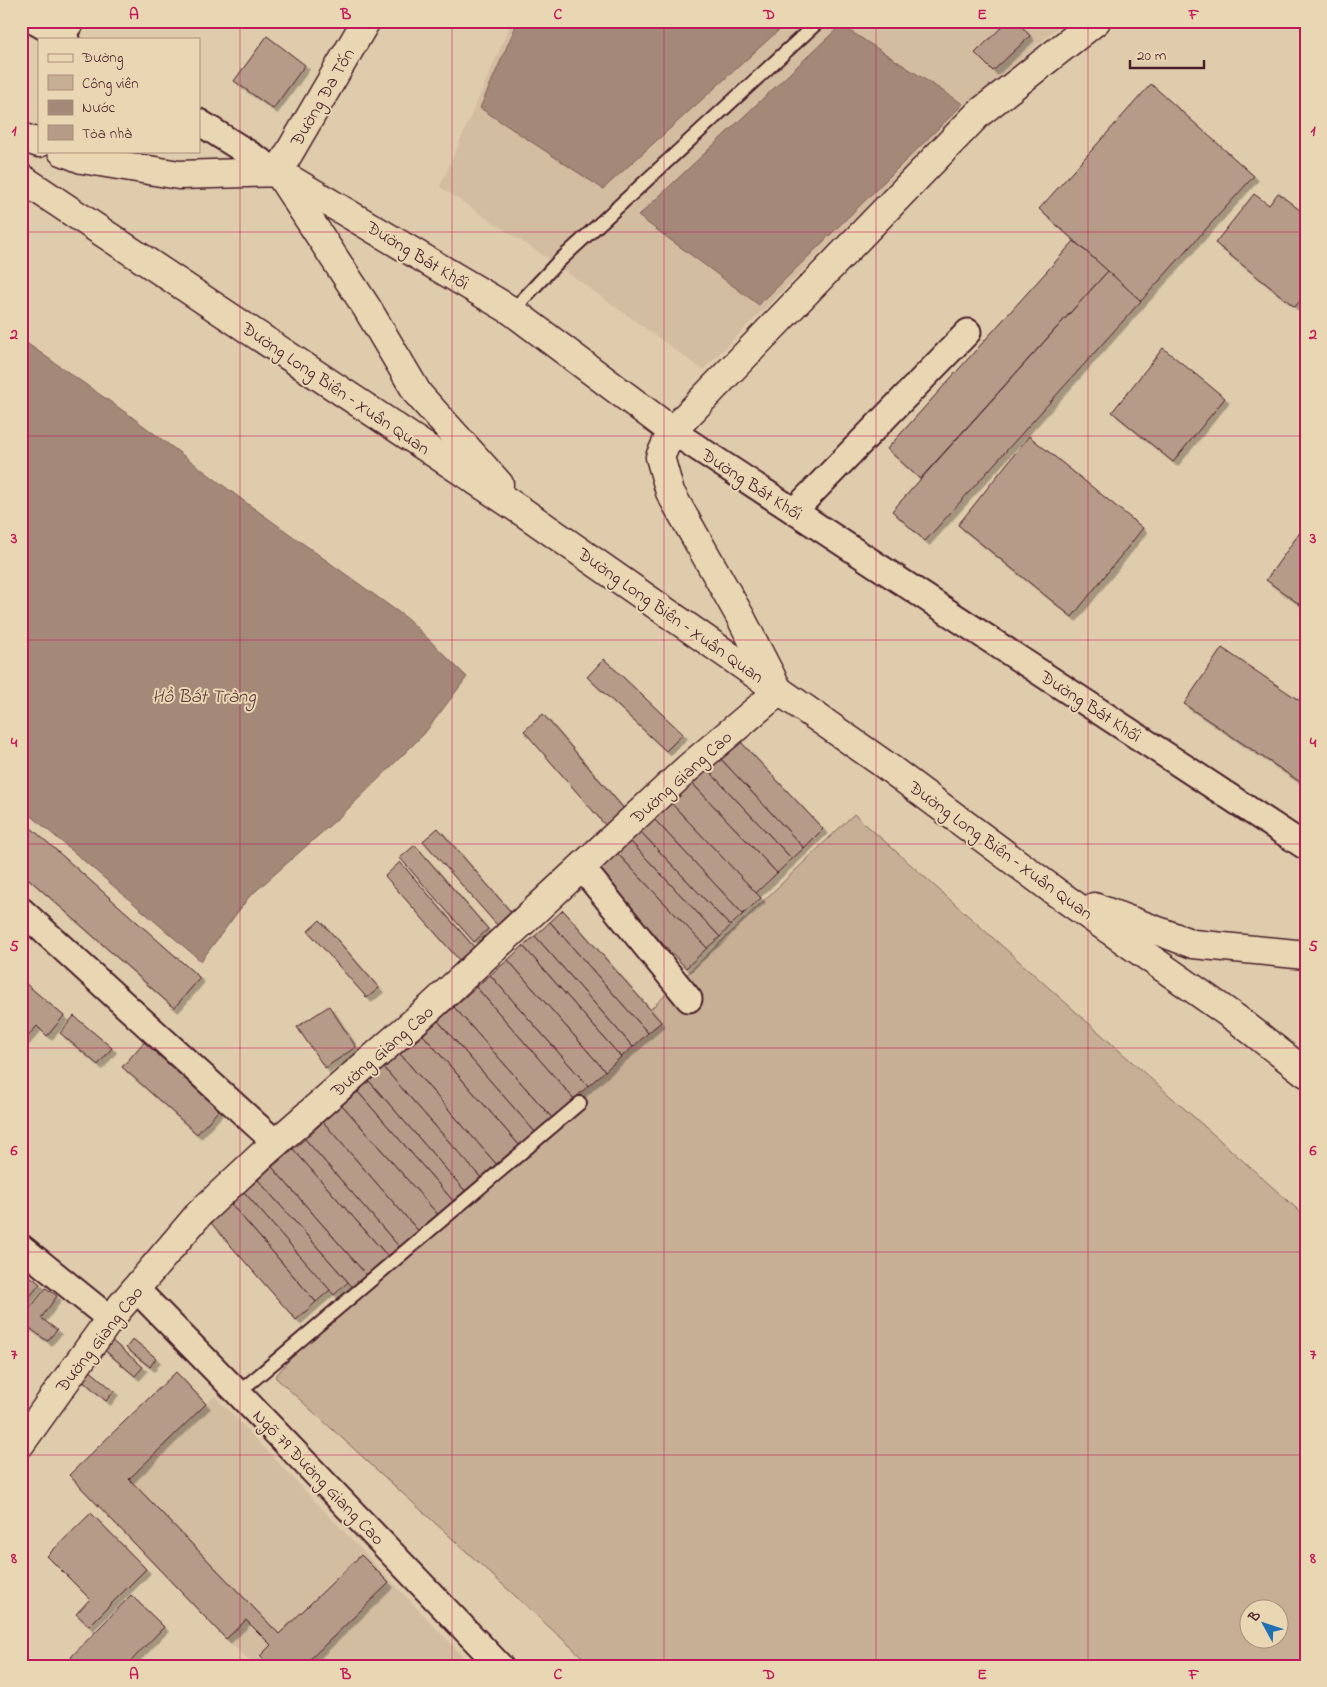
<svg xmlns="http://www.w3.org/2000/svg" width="1327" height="1687" font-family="'Indie Flower',sans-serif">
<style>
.built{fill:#d3bda1}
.green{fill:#c7af96;stroke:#886760;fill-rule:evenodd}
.water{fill:#a48878;stroke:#805e59}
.building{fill:#b69b88;stroke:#4a1f2b;filter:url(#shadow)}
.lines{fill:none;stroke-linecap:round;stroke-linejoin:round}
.lane-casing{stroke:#4a1f2b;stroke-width:16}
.street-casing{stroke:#4a1f2b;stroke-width:29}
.secondary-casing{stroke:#4a1f2b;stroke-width:31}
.primary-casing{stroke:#4a1f2b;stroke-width:31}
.lane{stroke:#e9d7b4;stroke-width:12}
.street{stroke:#e9d7b4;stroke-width:25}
.secondary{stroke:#e9d7b4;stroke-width:28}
.primary{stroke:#e9d7b4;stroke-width:28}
.grid{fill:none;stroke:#c2185b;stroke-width:1;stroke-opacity:0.55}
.labels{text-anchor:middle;stroke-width:4;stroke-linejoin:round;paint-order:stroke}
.street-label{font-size:18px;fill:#4a1f2b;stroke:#e9d7b4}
.water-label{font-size:19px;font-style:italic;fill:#60393e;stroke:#e9d7b4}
.neatline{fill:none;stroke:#c2185b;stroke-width:2}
.grid-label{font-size:16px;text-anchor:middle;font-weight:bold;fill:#c2185b}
</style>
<defs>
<filter id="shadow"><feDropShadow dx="4.5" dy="4.5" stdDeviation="0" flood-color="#0004"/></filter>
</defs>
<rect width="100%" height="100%" fill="#dfccac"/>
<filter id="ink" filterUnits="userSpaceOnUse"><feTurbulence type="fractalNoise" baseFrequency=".02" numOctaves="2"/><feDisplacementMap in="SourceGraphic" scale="10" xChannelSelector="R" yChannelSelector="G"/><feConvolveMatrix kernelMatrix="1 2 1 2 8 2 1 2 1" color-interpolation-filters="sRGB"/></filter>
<g filter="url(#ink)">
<g class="built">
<polygon points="512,21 1065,21 980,94 703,370 556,264 440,187"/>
<polygon points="176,1372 206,1404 215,1396 472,1666 256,1666 226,1639 69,1475"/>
</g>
<path class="green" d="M854,814L1306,1217V1666H592L275,1377L306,1340ZM1250,1610H1280V1640H1250Z"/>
<g class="water">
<polygon points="518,21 789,21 603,189 480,108"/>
<polygon points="841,25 963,104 759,305 638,216"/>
<polygon points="21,339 132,417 248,504 408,619 467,677 424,734 346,811 249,897 201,961 21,807"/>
</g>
<g class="building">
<polygon points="1008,21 1017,21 1030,36 993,71 975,53"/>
<polygon points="267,36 305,65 273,109 234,81"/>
<polygon points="1151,84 1254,176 1141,301 1039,209"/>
<polygon points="1278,193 1306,215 1306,294 1295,307 1215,243 1254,194 1269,205"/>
<polygon points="1074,241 1108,271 920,479 887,449"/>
<polygon points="1108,271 1141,301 925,541 892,511"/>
<polygon points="1163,348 1225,398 1173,462 1112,412"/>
<polygon points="1029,436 1143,528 1072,617 958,525"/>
<polygon points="1306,524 1306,609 1266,580"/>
<polygon points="1222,648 1306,705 1306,786 1184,704"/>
<polygon points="604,659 683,734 666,751 587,677"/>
<polygon points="543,714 625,810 606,826 524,731"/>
<polygon points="737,738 823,829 804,848 718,756"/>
<polygon points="718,756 804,848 792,859 706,768"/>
<polygon points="706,768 792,859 777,873 691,782"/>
<polygon points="691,782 777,873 756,893 670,802"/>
<polygon points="670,802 761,898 743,914 653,818"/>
<polygon points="653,818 743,914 730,926 639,830"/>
<polygon points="21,819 200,978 174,1008 21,872"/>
<polygon points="438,828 511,912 497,925 423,841"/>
<polygon points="639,830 730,926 720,937 629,840"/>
<polygon points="629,840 720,937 707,948 616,852"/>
<polygon points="415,845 488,929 474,942 400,858"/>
<polygon points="616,852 707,948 686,968 595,872"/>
<polygon points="400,862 474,947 459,960 385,876"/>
<polygon points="563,910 661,1022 648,1033 550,922"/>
<polygon points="320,920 379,988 367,998 308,931"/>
<polygon points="550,922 648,1033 633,1047 535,936"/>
<polygon points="535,936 633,1047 621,1057 523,946"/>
<polygon points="523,946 621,1057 605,1071 508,960"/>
<polygon points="508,960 605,1071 588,1086 490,975"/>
<polygon points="490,975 588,1086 574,1099 476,987"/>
<polygon points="25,983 64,1016 47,1036 37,1026 21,1044 21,988"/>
<polygon points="476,987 574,1099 552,1118 454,1007"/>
<polygon points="329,1006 356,1047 325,1068 297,1027"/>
<polygon points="454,1007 552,1118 535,1132 438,1021"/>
<polygon points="74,1016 112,1048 98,1065 60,1033"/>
<polygon points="438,1021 535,1132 520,1146 423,1035"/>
<polygon points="423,1035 520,1146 498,1166 400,1054"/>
<polygon points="144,1042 219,1110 197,1134 122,1067"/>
<polygon points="400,1054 498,1166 482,1179 384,1068"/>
<polygon points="384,1068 482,1179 467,1193 369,1081"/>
<polygon points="369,1081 467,1193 455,1203 358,1092"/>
<polygon points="358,1092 455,1203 440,1217 342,1105"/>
<polygon points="342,1105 440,1217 421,1234 323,1122"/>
<polygon points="323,1122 421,1234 402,1250 305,1139"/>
<polygon points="305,1139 402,1250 391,1260 293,1149"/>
<polygon points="293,1149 391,1260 370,1279 272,1167"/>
<polygon points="272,1167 370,1279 356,1291 258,1180"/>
<polygon points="258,1180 348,1282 334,1295 244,1192"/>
<polygon points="244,1192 330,1290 316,1302 231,1204"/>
<polygon points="231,1204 316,1302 296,1320 210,1222"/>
<polygon points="30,1276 40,1284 21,1307 21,1286"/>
<polygon points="46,1288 57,1296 41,1318 57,1330 47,1341 27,1326 25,1329 21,1327 21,1313 24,1310 27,1312"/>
<polygon points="110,1339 143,1367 135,1376 102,1348"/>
<polygon points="133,1339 156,1358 150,1367 126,1348"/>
<polygon points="87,1368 114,1391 106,1401 79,1377"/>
<polygon points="176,1372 206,1404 129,1479 279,1634 361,1555 389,1583 303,1666 269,1666 260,1656 271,1645 246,1620 226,1639 69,1475"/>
<polygon points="91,1513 146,1569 89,1626 76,1614 90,1599 47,1556"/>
<polygon points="131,1595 164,1627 126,1666 80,1666 71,1657"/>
</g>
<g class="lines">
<g class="lane-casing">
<g id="lane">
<polyline points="67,39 80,21"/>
<polyline points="512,311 556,264 819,21"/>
<polyline points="238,1393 580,1103"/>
</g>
</g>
<g class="street-casing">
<g id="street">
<polyline points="34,21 66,39"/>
<polyline points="199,122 278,172"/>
<polyline points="672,431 1306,847"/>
<polyline points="794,511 968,332"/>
<polyline points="582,868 689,999"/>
<polyline points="21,910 276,1143"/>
<polyline points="21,1247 110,1319"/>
<polyline points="136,1289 238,1393 500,1666"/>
</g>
</g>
<g class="secondary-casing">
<g id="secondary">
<polyline points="366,21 278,172 512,311 672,431 978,114 1096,21"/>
<polyline points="21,1443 110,1319 199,1214 262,1155 430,1008 688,768 779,691"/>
</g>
</g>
<g class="primary-casing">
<g id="primary">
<polyline points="21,137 39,143"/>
<polyline points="62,151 82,159 179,175 278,172 367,308 418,394 499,484"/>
<polyline points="21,178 526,514 881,762 1057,893 1238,1020 1306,1073"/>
<polyline points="672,431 660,457 670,492 740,616 777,688"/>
<polyline points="1094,907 1193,944 1306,955"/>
</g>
</g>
<use href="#lane" class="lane"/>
<use href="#street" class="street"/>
<use href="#secondary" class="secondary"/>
<use href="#primary" class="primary"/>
</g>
</g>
<path class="grid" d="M240,21V1666M452,21V1666M664,21V1666M876,21V1666M1088,21V1666M21,232H1306M21,436H1306M21,640H1306M21,844H1306M21,1048H1306M21,1252H1306M21,1455H1306"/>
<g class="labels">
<g class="street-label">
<text transform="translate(322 97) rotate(-60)" y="6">Đường Đa Tốn</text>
<text transform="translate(418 255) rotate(31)" y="6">Đường Bát Khối</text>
<text transform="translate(336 388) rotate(34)" y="6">Đường Long Biên – Xuân Quan</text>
<text transform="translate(752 484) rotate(33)" y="6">Đường Bát Khối</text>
<text transform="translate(671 615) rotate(35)" y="6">Đường Long Biên – Xuân Quan</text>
<text transform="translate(1091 706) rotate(33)" y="6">Đường Bát Khối</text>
<text transform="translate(681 777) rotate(-42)" y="6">Đường Giang Cao</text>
<text transform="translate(1001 850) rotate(36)" y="6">Đường Long Biên – Xuân Quan</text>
<text transform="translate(382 1051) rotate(-41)" y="6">Đường Giang Cao</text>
<text transform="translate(99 1339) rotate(-52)" y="6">Đường Giang Cao</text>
<text transform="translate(319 1477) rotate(46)" y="6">Ngõ 79 Đường Giang Cao</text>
</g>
<g class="water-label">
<text x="204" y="702">Hồ Bát Tràng</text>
</g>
</g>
<rect width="1327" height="1687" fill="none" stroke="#e9d7b4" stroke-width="55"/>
<rect x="38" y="38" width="162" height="115" fill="#e9d7b4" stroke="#a98d7d"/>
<rect x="48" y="54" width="25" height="8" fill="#e9d7b4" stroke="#a98d7d"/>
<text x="82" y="62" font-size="15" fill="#4a1f2b">Đường</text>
<rect x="48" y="75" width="25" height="15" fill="#c7af96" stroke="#a98d7d"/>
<text x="82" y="88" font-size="15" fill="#4a1f2b">Công viên</text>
<rect x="48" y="100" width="25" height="15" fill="#a48878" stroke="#a98d7d"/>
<text x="82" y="112" font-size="15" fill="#4a1f2b">Nước</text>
<rect x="48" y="125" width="25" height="15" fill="#b69b88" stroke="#a98d7d"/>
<text x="82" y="138" font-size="15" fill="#4a1f2b">Tòa nhà</text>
<g transform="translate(1264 1624) rotate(310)"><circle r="24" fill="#e9d7b4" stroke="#a98d7d"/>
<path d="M0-4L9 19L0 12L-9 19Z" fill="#1f6fb2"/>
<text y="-8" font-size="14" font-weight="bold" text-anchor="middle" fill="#4a1f2b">B</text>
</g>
<path d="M1130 60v8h74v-8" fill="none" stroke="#4a1f2b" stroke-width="2.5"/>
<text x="1137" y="60" font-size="15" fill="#4a1f2b" stroke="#e9d7b4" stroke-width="4" paint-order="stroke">20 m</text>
<rect x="28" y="28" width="1272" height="1632" class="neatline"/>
<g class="grid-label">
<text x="134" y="19">A</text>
<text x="346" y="19">B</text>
<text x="558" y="19">C</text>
<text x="769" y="19">D</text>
<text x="982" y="19">E</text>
<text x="1194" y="19">F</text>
<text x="14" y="135">1</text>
<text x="1313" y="135">1</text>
<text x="14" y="339">2</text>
<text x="1313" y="339">2</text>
<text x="14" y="543">3</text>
<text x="1313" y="543">3</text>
<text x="14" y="747">4</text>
<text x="1313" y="747">4</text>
<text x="14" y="951">5</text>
<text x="1313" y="951">5</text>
<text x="14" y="1155">6</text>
<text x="1313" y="1155">6</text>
<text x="14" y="1359">7</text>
<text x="1313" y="1359">7</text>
<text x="14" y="1563">8</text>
<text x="1313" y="1563">8</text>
<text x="134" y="1679">A</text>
<text x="346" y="1679">B</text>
<text x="558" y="1679">C</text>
<text x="769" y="1679">D</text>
<text x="982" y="1679">E</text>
<text x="1194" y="1679">F</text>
</g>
</svg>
